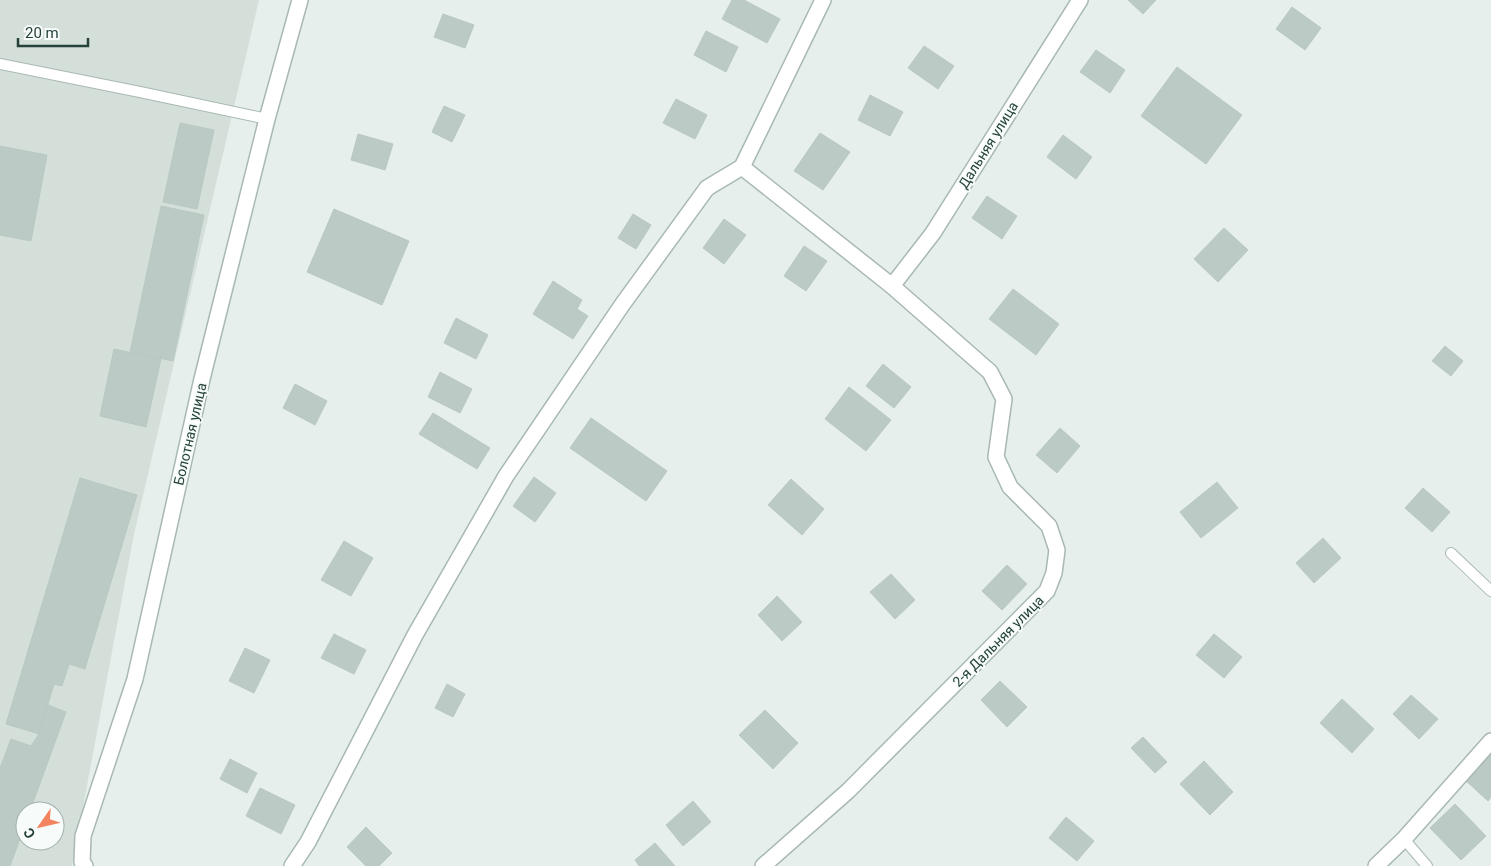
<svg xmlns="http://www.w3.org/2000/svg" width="1491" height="866" font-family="Roboto,sans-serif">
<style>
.built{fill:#d4dfda;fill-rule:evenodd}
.building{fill:#bbcac4;stroke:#b8c9c2}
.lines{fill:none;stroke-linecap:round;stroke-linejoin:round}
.service-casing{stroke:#a8b8b2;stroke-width:12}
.minor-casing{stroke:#a8b8b2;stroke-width:18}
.service{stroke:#fff;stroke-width:10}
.minor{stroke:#fff;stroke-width:15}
.labels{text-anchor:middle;stroke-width:4;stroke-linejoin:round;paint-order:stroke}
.street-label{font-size:14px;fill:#24423a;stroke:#f7fbf9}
</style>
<rect width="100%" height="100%" fill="#e6efeb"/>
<path class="built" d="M0,0H259L134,534L72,866H0ZM25,811H55V841H25Z"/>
<g class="building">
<polygon points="732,0 744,0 780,19 767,43 722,19"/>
<polygon points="1128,0 1156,0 1143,14"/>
<polygon points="1292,7 1321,28 1305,50 1276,29"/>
<polygon points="443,14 474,25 465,48 434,37"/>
<polygon points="706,31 738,47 726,72 694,55"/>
<polygon points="924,46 954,66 938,89 908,68"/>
<polygon points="1096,50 1125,70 1110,93 1080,72"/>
<polygon points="1177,67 1242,115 1206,164 1141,116"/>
<polygon points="870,95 903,112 890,136 858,120"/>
<polygon points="676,99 707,115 695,139 663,123"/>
<polygon points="444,106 465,115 452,142 432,132"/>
<polygon points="180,123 214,130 197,209 163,202"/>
<polygon points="820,133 850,152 823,190 794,171"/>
<polygon points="358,134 393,144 385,170 351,160"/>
<polygon points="1063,135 1092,157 1076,179 1047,157"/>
<polygon points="0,146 47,155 31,241 0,235"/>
<polygon points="987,196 1017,216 1002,239 972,218"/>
<polygon points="161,206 204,215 173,361 130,352"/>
<polygon points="334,209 409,241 382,305 307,272"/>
<polygon points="633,214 651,225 636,249 618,238"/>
<polygon points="724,219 746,235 724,264 703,248"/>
<polygon points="1224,228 1248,250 1218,282 1194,259"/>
<polygon points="804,246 827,261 806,291 784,276"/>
<polygon points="553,281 582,300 577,309 588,316 573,339 533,314"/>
<polygon points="1013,289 1059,324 1036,355 989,319"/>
<polygon points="456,318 488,335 476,359 444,343"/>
<polygon points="1445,346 1463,361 1451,376 1432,361"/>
<polygon points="114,349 161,359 146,427 100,416"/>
<polygon points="883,364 911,387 894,408 866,386"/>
<polygon points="440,372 472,389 460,413 428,397"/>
<polygon points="295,384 327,401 315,425 283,408"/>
<polygon points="849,387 891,420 866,451 825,419"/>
<polygon points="433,413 490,448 477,469 419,434"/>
<polygon points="591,418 667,471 646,501 570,448"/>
<polygon points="1060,428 1080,446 1057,473 1036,455"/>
<polygon points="534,477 556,493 535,522 513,506"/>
<polygon points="80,478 137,495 85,669 69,664 62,686 54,684 39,734 6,724"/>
<polygon points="791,479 824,509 802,535 768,505"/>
<polygon points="1217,482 1238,508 1201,538 1180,512"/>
<polygon points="1423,488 1450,512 1432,532 1405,508"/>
<polygon points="1323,538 1341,558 1314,583 1296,563"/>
<polygon points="344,541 373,558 351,596 321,580"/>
<polygon points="1007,565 1027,584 1002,610 982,591"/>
<polygon points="891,574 915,600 895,619 870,592"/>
<polygon points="777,596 802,622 782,641 758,615"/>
<polygon points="334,634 366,650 354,674 321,658"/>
<polygon points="1214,634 1242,657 1224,678 1196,655"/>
<polygon points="245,648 270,660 254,693 229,681"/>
<polygon points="1000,681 1027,707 1007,727 981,700"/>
<polygon points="447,684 465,694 453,717 435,708"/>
<polygon points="1411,695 1438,719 1419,739 1393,714"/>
<polygon points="1342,699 1374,729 1352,753 1320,723"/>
<polygon points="48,705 66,712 30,811 25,811 25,825 10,866 2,866 0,865 0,768 11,739 31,746 39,734"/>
<polygon points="765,710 798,743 773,769 739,735"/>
<polygon points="1143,737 1167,762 1155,773 1131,748"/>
<polygon points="1491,750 1491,797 1488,801 1464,779"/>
<polygon points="230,759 257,773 247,793 220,779"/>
<polygon points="1204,761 1233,792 1210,815 1180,784"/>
<polygon points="260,788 295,805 281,834 246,816"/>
<polygon points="693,801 711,822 683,846 666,825"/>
<polygon points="1455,804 1486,836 1461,860 1430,828"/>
<polygon points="1066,817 1094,841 1077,861 1049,838"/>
<polygon points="366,827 392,853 379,866 366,866 347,847"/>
<polygon points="655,843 675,866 639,866 635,860"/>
</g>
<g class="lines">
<g class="service-casing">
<g id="service">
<polyline points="0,64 140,92 267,119"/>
<polyline points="1451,553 1491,591"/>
<polyline points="1404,839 1427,866"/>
</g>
</g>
<g class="minor-casing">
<g id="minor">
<polyline points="742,167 892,286 990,372 1004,399 996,457 1010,487 1049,526 1057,550 1054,573 1047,591 848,791 763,866"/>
<polyline points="892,286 933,233 1080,0"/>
<polyline points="85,866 82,862 83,836 135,679 202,379 267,119 300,0"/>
<polyline points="292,866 308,842 415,635 506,476 622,305 707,188 742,167 823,0"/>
<polyline points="1376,866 1404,839 1491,741"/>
</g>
</g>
<use href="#service" class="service"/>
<use href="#minor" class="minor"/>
</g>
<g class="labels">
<g class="street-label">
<text transform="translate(988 145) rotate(-58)" y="5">Дальняя улица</text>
<text transform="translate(190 434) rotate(-77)" y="5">Болотная улица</text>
<text transform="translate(998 641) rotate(-45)" y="5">2-я Дальняя улица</text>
</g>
</g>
<g transform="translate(40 826) rotate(236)"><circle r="24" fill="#f7fbf9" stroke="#a3b1ad"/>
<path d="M0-4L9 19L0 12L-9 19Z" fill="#f4845f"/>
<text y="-8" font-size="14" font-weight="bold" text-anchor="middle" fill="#24423a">С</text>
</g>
<path d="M18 38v8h70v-8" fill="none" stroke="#24423a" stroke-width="2.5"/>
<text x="25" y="38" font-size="15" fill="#24423a" stroke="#f7fbf9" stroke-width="4" paint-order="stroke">20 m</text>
</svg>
